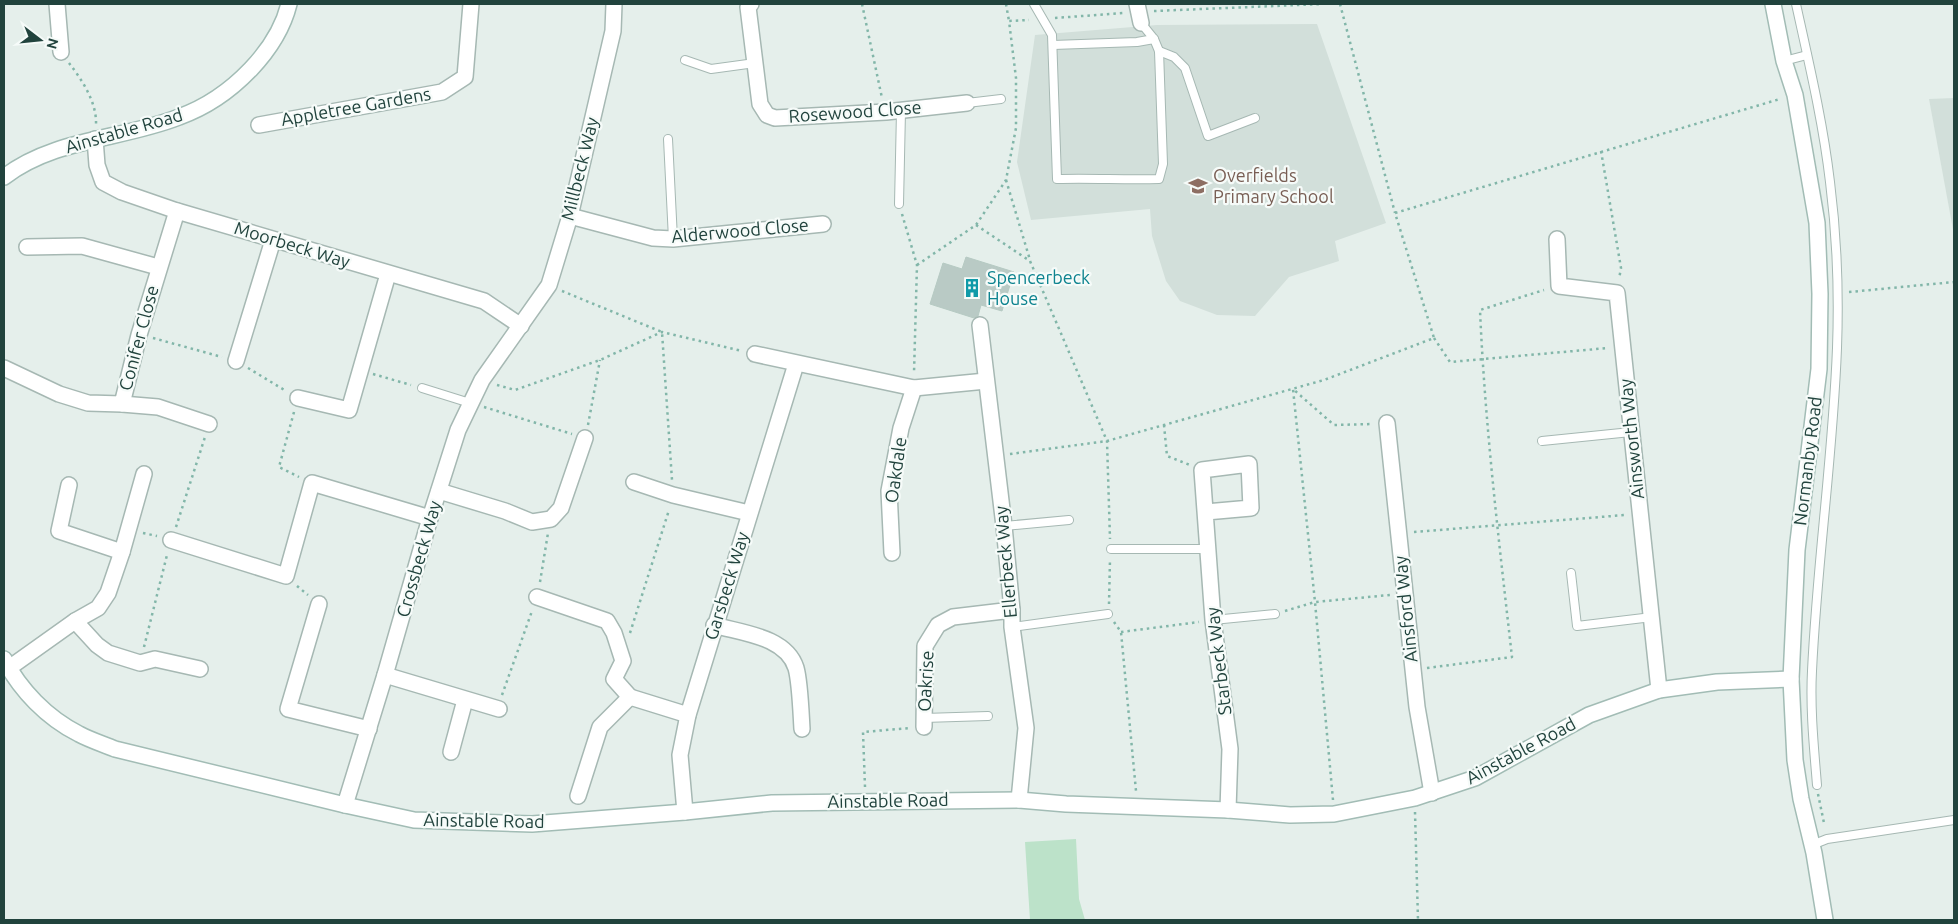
<svg xmlns="http://www.w3.org/2000/svg" width="1958" height="924" font-family="Ubuntu,sans-serif">
<style>
.built{fill:#d2dfda}
.green{fill:#bce2c9}
.building{fill:#b9cac5;stroke:#b6cac3}
.lines{fill:none;stroke-linecap:round;stroke-linejoin:round}
.lane-casing{stroke:#a6b8b3;stroke-width:10}
.street-casing{stroke:#a6b8b3;stroke-width:18}
.secondary-casing{stroke:#a2bcb5;stroke-width:18}
.path{stroke:#82b6a9;stroke-width:2.5;stroke-dasharray:2.5 4;stroke-linecap:butt}
.lane{stroke:#fff;stroke-width:8}
.street{stroke:#fff;stroke-width:15}
.secondary{stroke:#fff;stroke-width:15}
.labels{text-anchor:middle;stroke-width:4.5;stroke-linejoin:round;paint-order:stroke}
.street-label{font-size:18px;fill:#21433d;stroke:#f6fbf9}
.education-label{font-size:18px;fill:#785e54;stroke:#f6fbf9;text-anchor:start}
.culture-label{font-size:18px;fill:#0d838f;stroke:#f6fbf9;text-anchor:start}
</style>
<rect width="100%" height="100%" fill="#e5efeb"/>
<g class="built">
<polygon points="1317,24 1386,223 1335,241 1339,261 1289,277 1255,316 1217,315 1180,301 1166,281 1152,236 1150,209 1031,220 1017,162 1035,35 1157,25"/>
<polygon points="1954,98 1954,235 1929,99"/>
</g>
<polygon class="green" points="1076,839 1079,899 1085,920 1030,920 1025,842"/>
<polygon class="building" points="966,257 1014,272 1002,311 981,305 978,316 974,318 930,304 943,263 962,269"/>
<g class="lines">
<g class="lane-casing">
<g id="lane">
<path d="M1034,4L1052,35L1057,179C1092,178 1125,180 1159,179L1163,164L1159,51L1154,39L1141,23"/>
<path d="M1796,4C1809,63 1823,122 1830,182C1837,237 1839,293 1837,348C1833,456 1817,563 1812,671C1810,709 1814,748 1817,785"/>
<polyline points="1053,45 1137,42 1154,39"/>
<polyline points="1159,51 1174,57 1185,68 1208,136 1255,118"/>
<polyline points="685,60 711,69 755,63"/>
<polyline points="1784,61 1807,55"/>
<polyline points="967,103 1001,99"/>
<polyline points="668,139 673,239"/>
<polyline points="899,204 901,111"/>
<polyline points="422,388 470,403"/>
<polyline points="1542,441 1631,432"/>
<polyline points="1004,526 1069,520"/>
<polyline points="1111,549 1209,549"/>
<polyline points="1571,573 1577,626 1652,617"/>
<polyline points="1213,620 1275,614"/>
<polyline points="1012,627 1108,614"/>
<polyline points="924,718 988,716"/>
<polyline points="1812,845 1827,839 1954,820"/>
</g>
</g>
<g class="street-casing">
<g id="street">
<polyline points="57,4 61,52"/>
<polyline points="751,4 748,7 760,104 767,115 775,118 886,112 967,103"/>
<polyline points="1137,4 1141,23"/>
<polyline points="259,125 442,92 465,77 471,4"/>
<polyline points="95,139 97,165 103,182 122,192 177,211 484,301 521,326"/>
<polyline points="570,216 653,238 673,239 823,224"/>
<polyline points="1557,239 1559,286 1617,293 1659,690"/>
<polyline points="27,247 82,246 158,267"/>
<polyline points="980,325 1004,526 1012,610 1012,627 1026,728 1019,800"/>
<polyline points="755,354 914,388 986,381"/>
<polyline points="236,361 273,240"/>
<polyline points="4,368 59,394 88,403 122,404 139,335 177,211"/>
<polyline points="298,398 349,410 388,274"/>
<polyline points="122,404 158,407 209,424"/>
<polyline points="1387,423 1417,707 1432,793"/>
<polyline points="144,474 122,552 108,593 98,608 75,621 97,645 108,653 140,663 155,659 200,669"/>
<polyline points="634,482 673,495 749,513"/>
<polyline points="69,485 59,531 122,552"/>
<polyline points="439,491 505,511 532,522 551,519 561,508 585,438"/>
<polyline points="1206,512 1251,508 1249,464 1202,470 1213,620 1230,749 1228,810"/>
<polyline points="171,540 286,576 312,483 430,518"/>
<polyline points="892,553 889,491 901,428 914,388"/>
<polyline points="537,597 607,621 614,633 623,661 614,679 630,697 600,727 578,796"/>
<polyline points="319,604 288,709 369,729"/>
<path d="M714,625C741,633 786,636 796,668C800,682 801,713 802,729"/>
<polyline points="9,668 75,621"/>
<polyline points="385,675 499,709"/>
<polyline points="630,697 688,715"/>
<polyline points="924,727 925,646 938,625 953,617 1012,610"/>
<polyline points="451,752 465,700"/>
<polyline points="345,805 385,675 430,518 458,430 482,380 549,285 570,216 613,31 614,4"/>
<polyline points="685,812 680,755 688,715 796,364"/>
</g>
</g>
<g class="secondary-casing">
<g id="secondary">
<polyline points="1773,4 1784,61 1795,95 1817,223 1820,294 1819,369 1797,550 1791,679 1795,760 1801,799 1814,853 1825,920"/>
<path d="M4,177C55,138 121,140 179,117C207,107 231,90 251,69C268,51 283,28 289,4"/>
<path d="M4,659C20,690 47,718 79,734C90,740 103,744 115,749L345,805L414,820L532,824L685,812L772,803L1019,800L1066,804L1228,810L1290,815L1334,814L1415,798L1475,778L1589,715L1659,690L1717,682L1791,679"/>
</g>
</g>
<g class="path">
<polyline points="862,4 882,98"/>
<polyline points="1006,4 1009,21"/>
<polyline points="1340,4 1395,213"/>
<polyline points="1154,11 1323,4"/>
<polyline points="1055,18 1124,13"/>
<path d="M69,63C82,80 97,102 96,125"/>
<polyline points="1601,151 1621,268 1619,279"/>
<polyline points="1006,180 1030,260"/>
<polyline points="902,214 917,265 914,373"/>
<polyline points="976,225 1030,261 1107,441 1110,539"/>
<polyline points="917,265 976,225 1006,180 1016,128 1016,78 1009,21 1029,20"/>
<polyline points="562,291 662,332 672,480"/>
<polyline points="1849,292 1954,282"/>
<polyline points="153,338 222,357"/>
<polyline points="1434,338 1450,362 1608,348"/>
<polyline points="248,368 286,391"/>
<polyline points="373,374 411,385"/>
<polyline points="497,385 515,390 600,360 662,332 742,351"/>
<polyline points="484,407 572,434"/>
<polyline points="294,412 279,467 299,477"/>
<polyline points="588,425 600,360"/>
<polyline points="1164,425 1167,456 1190,465"/>
<polyline points="1010,454 1107,441 1324,380 1434,338 1395,213 1780,99"/>
<polyline points="176,527 205,437"/>
<polyline points="1414,532 1625,515"/>
<polyline points="143,533 157,536"/>
<polyline points="540,582 548,533"/>
<polyline points="297,586 308,595"/>
<polyline points="1109,604 1110,559"/>
<polyline points="1285,611 1315,602 1390,595"/>
<polyline points="1114,622 1121,632 1136,791"/>
<polyline points="1121,632 1199,622"/>
<polyline points="630,633 669,510"/>
<polyline points="144,647 167,555"/>
<path d="M1427,668L1512,657C1499,542 1485,426 1480,310L1544,290"/>
<polyline points="502,695 532,611"/>
<polyline points="865,787 863,732 910,728"/>
<polyline points="1818,794 1824,823"/>
<polyline points="1333,800 1315,602 1293,389 1334,425 1373,424"/>
<polyline points="1415,812 1418,920"/>
</g>
<use href="#lane" class="lane"/>
<use href="#street" class="street"/>
<use href="#secondary" class="secondary"/>
</g>
<defs>
<g id="school-bare" transform="scale(1.5)"><path d="M0-5L7-2L0 1L-7-2ZM-4 1L0 2.5L4 1V4Q0 6-4 4Z" fill="#8d6e63" stroke="#f6fbf9" stroke-width="2.5" paint-order="stroke"/></g>
<g id="building-bare" transform="scale(1.5)"><path d="M-4-6H4V6H1V3H-1V6H-4ZM-2.5-4.3h1.7v1.8h-1.7ZM.8-4.3h1.7v1.8H.8ZM-2.5-1h1.7V.8h-1.7ZM.8-1h1.7V.8H.8Z" fill="#0f9aa8" stroke="#f6fbf9" stroke-width="2.5" paint-order="stroke"/></g>
</defs>
<g fill-rule="evenodd">
<use href="#school-bare" x="1198" y="186"/>
<use href="#building-bare" x="972" y="288"/>
</g>
<g class="labels">
<g class="street-label">
<text transform="translate(356 107) rotate(-10)" y="6">Appletree Gardens</text>
<text transform="translate(855 112) rotate(-4)" y="6">Rosewood Close</text>
<text transform="translate(124 131) rotate(-16)" y="6">Ainstable Road</text>
<text transform="translate(580 169) rotate(-76)" y="6">Millbeck Way</text>
<text transform="translate(740 231) rotate(-5)" y="6">Alderwood Close</text>
<text transform="translate(292 245) rotate(17)" y="6">Moorbeck Way</text>
<text transform="translate(139 338) rotate(-75)" y="6">Conifer Close</text>
<text transform="translate(1632 439) rotate(-96)" y="6">Ainsworth Way</text>
<text transform="translate(1808 461) rotate(-83)" y="6">Normanby Road</text>
<text transform="translate(896 470) rotate(-82)" y="6">Oakdale</text>
<text transform="translate(419 559) rotate(-74)" y="6">Crossbeck Way</text>
<text transform="translate(1006 562) rotate(-95)" y="6">Ellerbeck Way</text>
<text transform="translate(727 586) rotate(-73)" y="6">Garsbeck Way</text>
<text transform="translate(1406 609) rotate(-96)" y="6">Ainsford Way</text>
<text transform="translate(1219 661) rotate(-97)" y="6">Starbeck Way</text>
<text transform="translate(926 681) rotate(-87)" y="6">Oakrise</text>
<text transform="translate(1521 751) rotate(-28)" y="6">Ainstable Road</text>
<text transform="translate(888 801) rotate(-1)" y="6">Ainstable Road</text>
<text transform="translate(484 821) rotate(1)" y="6">Ainstable Road</text>
</g>
<g class="education-label">
<text x="1213" y="182">Overfields<tspan x="1213" dy="21">Primary School</tspan></text>
</g>
<g class="culture-label">
<text x="987" y="284">Spencerbeck<tspan x="987" dy="21">House</tspan></text>
</g>
</g>
<rect width="1958" height="924" fill="none" stroke="#21433d" stroke-width="10"/>
<g transform="translate(40 40) rotate(106)" stroke="#f6fbf9" stroke-width="4" paint-order="stroke">
<path d="M0-4L9 19L0 12L-9 19Z" fill="#21433d"/>
<text y="-8" font-size="14" font-weight="bold" text-anchor="middle" fill="#21433d">N</text>
</g>
</svg>
